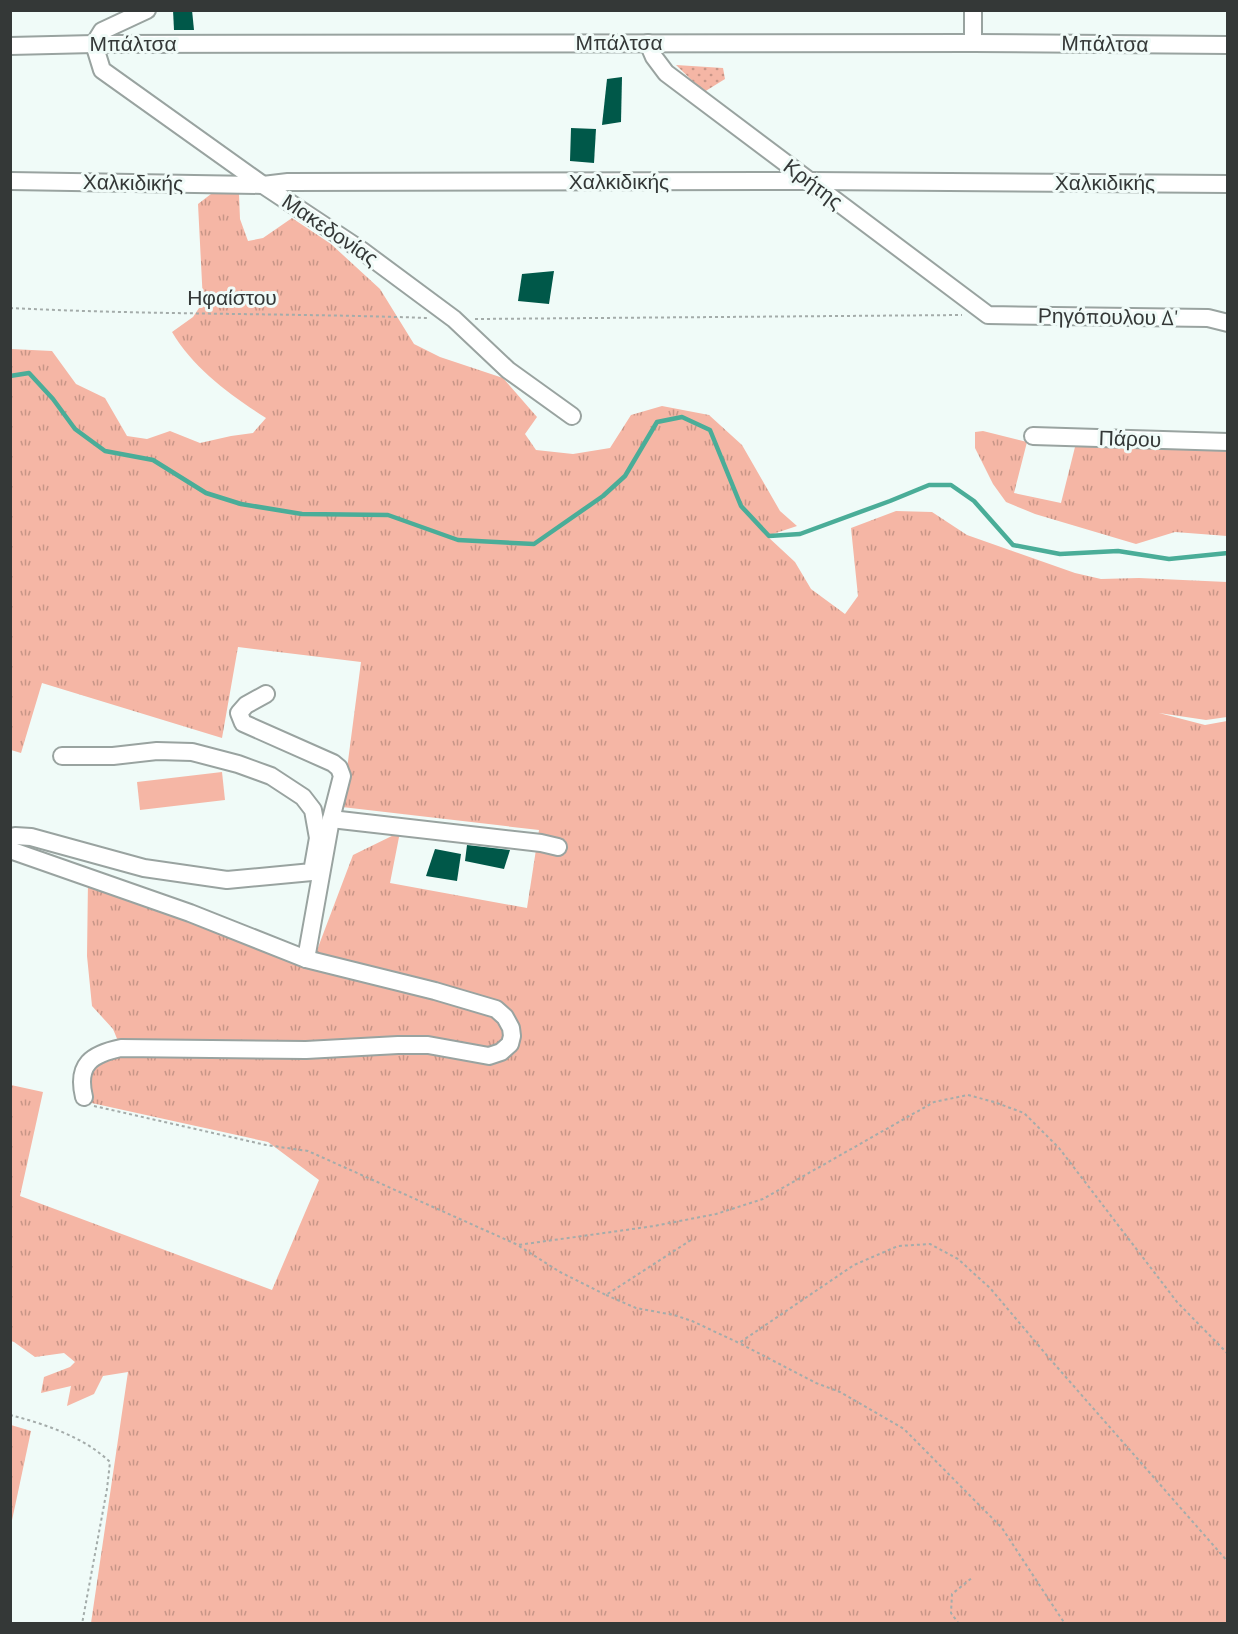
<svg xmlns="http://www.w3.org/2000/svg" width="1238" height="1634" font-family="'PT Sans',sans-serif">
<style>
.grass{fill:url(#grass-tufts)}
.park{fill:url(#park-dots)}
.pitch{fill:#f5b6a5}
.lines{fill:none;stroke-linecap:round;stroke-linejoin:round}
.stream{stroke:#4aad98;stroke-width:4.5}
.building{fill:#005849}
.minor-casing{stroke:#99a3a0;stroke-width:20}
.path{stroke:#a4acaa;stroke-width:2;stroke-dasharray:3 3;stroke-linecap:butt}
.minor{stroke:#fff;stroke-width:16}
.labels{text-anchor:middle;stroke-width:6;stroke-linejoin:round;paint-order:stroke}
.street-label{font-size:21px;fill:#343837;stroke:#f0fbf8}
</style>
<defs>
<pattern id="grass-tufts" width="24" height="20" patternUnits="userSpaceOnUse" patternTransform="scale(1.5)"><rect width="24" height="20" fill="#f5b6a5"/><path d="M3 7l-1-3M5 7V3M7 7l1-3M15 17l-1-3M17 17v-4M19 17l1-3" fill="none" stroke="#c79587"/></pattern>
<pattern id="park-dots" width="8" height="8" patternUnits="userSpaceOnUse" patternTransform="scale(1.5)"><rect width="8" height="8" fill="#f5b6a5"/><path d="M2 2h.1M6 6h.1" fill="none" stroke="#c79587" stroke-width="1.8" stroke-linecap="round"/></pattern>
</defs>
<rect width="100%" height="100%" fill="#f0fbf8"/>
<g class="grass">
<path d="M211,194H239L240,219L248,241L263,238L292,218L331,244L380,289L414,344L440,357L503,378L537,417L525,434L536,450L573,454L610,448L631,415L662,406L709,415L742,445L780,511L797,526L767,536L795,562L811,589L845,614L858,596L851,528L896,511L932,512L967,535L1075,573L1101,579L1139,578L1227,582V717L1206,720L1159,713L1205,725L1227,721V1623H91L128,1372L103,1376L94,1394L67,1406L71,1386L41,1393L44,1377L70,1367L75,1362L64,1353L35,1357L14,1342L11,1341V1085L43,1092L20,1196L272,1290L319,1180L268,1142L78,1100L85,1058L99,1045L118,1041L113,1029L92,1006L87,956L88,880L311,966L353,855L400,832L390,883L527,908L539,830L342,807L361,662L238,647L222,738L42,683L21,753L11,750V349L52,351L76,384L105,398L127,436L147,439L170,431L200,443L231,436L253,433L266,418C230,395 194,369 172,332L193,317L203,302L198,204Z"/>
<polygon points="983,431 1027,442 1014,493 1061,503 1076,443 1227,449 1227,536 1175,532 1136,544 1035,514 1006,502 993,484 975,448 975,432"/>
<polygon points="11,1425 31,1431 11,1525 10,1425"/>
</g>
<polygon class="park" points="676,65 723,68 725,79 704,92"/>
<polygon class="pitch" points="222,772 225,800 140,810 137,782"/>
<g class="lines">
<polyline class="stream" points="10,376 29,373 53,399 75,429 105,451 153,460 206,493 241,504 302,514 388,515 458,540 534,544 603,496 625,476 657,422 682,417 710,430 741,506 769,536 800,534 890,501 929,485 951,485 974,501 1013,545 1060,554 1118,551 1169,559 1228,553"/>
</g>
<g class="building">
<polygon points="173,10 192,10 194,30 174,30"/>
<polygon points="622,77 621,122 602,125 607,79"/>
<polygon points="571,128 596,129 594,163 570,161"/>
<polygon points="554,271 549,304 518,301 522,274"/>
<polygon points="467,845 510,850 504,869 465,861"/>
<polygon points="435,849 461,854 457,881 426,876"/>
</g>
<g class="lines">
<g class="minor-casing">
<g id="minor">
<polyline points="147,10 102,31 94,44 102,70 263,185 361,250 454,319 508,370 572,416"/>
<polyline points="973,10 973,43"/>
<polyline points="648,43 654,57 666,73 988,315 1208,318 1228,323"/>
<polyline points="10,46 94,44 973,43 1228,45"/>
<polyline points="10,181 263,185 288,182 810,181 1228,184"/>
<polyline points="1033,436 1228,442"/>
<polyline points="266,694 246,705 239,713 243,723 333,763 339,768 342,776 331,819 306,959"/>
<polyline points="331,819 541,843 558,847"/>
<polyline points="10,840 15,836 31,837 144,868 227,880 312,872 318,838 313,810 303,797 271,776 238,764 192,752 157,751 113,756 62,756"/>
<path d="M10,850L190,913L306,959L435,991L496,1009L505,1017L511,1028L512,1036L510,1044L501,1052L489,1056L428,1045H398L306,1050L121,1048C92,1054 76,1064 84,1097"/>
</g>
</g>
<g class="path">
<path d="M10,308C149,315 289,313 428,318"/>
<polyline points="475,319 962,315"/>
<polyline points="94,1106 266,1145 308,1151 518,1245 654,1226 716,1214 763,1199 934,1102 968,1095 994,1102 1024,1113 1059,1148 1177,1302 1228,1354"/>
<polyline points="519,1246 560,1272 606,1295 691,1240"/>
<polyline points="606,1295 636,1308 674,1315 692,1321 739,1343 854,1265 898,1246 930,1244 958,1259 990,1288 1050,1359 1228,1562"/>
<polyline points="741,1344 816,1383 840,1392 904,1429 1002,1528 1065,1624"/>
<path d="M10,1415C45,1424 84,1437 110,1462L107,1489L82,1624"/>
<polyline points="959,1624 951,1613 952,1594 973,1577"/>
</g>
<use href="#minor" class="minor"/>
</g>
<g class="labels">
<g class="street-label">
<text x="619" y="50">Μπάλτσα</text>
<text x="133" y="51">Μπάλτσα</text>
<text transform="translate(1105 44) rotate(1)" y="7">Μπάλτσα</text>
<text x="619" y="189">Χαλκιδικής</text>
<text transform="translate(133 183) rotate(1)" y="7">Χαλκιδικής</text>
<text x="1105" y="190">Χαλκιδικής</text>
<text transform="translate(813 184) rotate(37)" y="7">Κρήτης</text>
<text transform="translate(330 230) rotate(34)" y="7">Μακεδονίας</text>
<text x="232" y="305">Ηφαίστου</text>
<text transform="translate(1108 317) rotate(1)" y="7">Ρηγόπουλου Δ'</text>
<text transform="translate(1130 439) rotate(2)" y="7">Πάρου</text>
</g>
</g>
<rect width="1238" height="1634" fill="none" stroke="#343837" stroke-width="24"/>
</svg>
